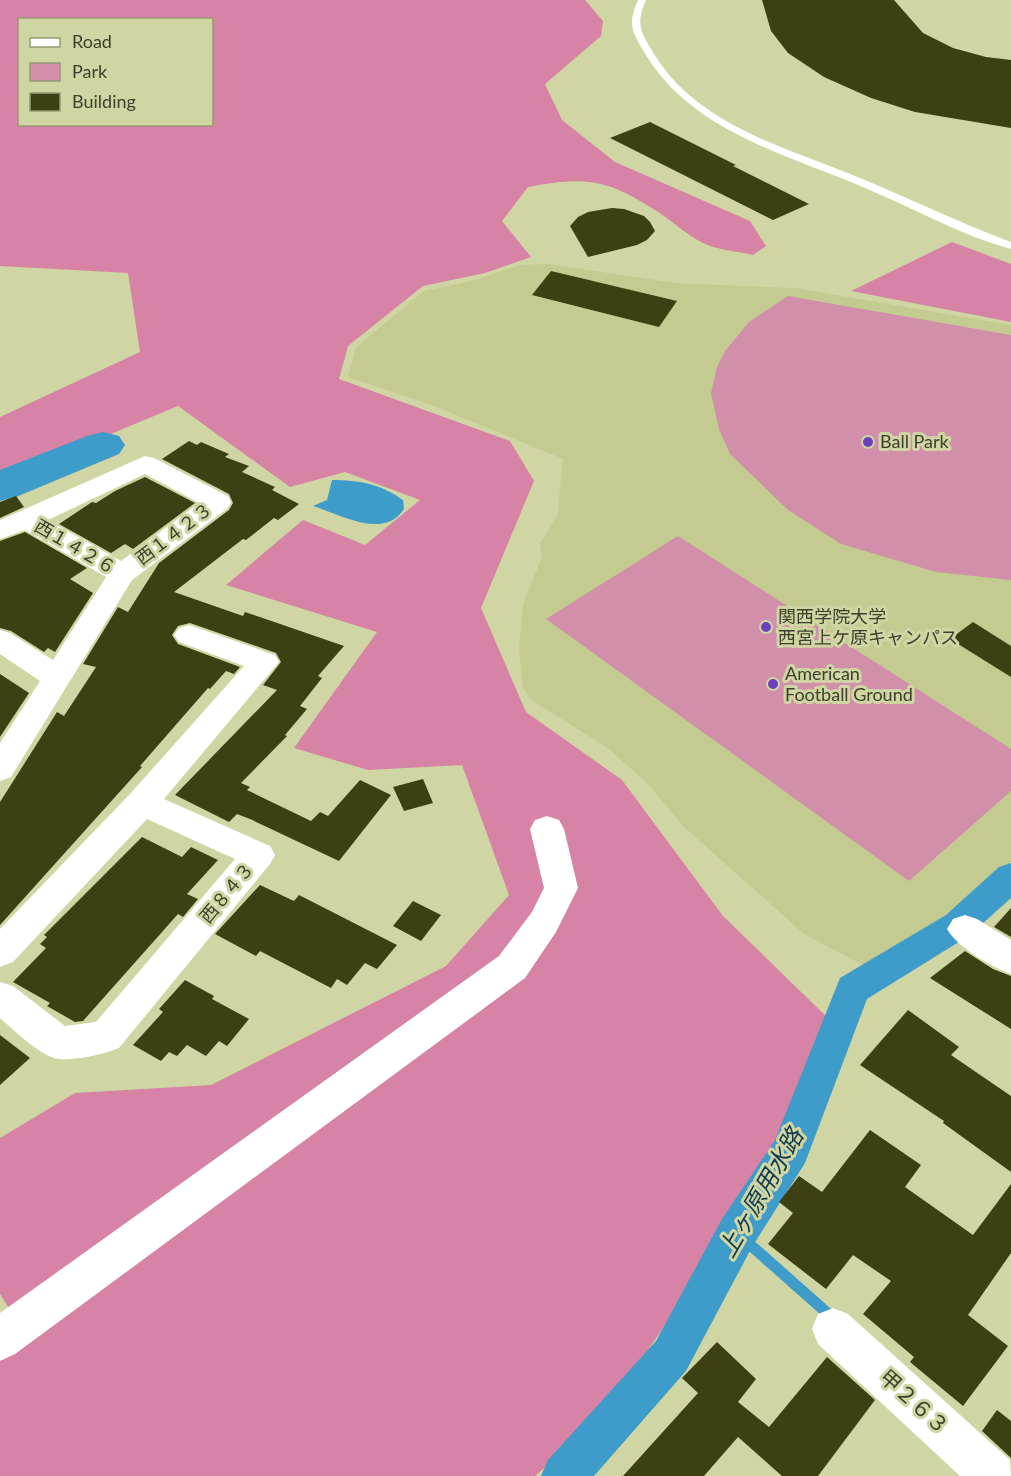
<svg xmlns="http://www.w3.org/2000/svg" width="1011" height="1476" font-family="Lato,'Noto Sans JP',sans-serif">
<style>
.built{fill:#c4cb91}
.green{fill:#d28faa}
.forest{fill:#d783a6;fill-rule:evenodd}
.water{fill:#3e9cca}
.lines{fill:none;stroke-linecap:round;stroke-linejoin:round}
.stream{fill:#3e9cca;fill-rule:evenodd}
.canal{fill:#3e9cca;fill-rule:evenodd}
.river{fill:#3e9cca;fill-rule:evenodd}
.building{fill:#3c4012}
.service{fill:#fff;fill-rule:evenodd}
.minor{fill:#fff;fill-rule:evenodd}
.poi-dot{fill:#6a42bb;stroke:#d0d6a3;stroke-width:2}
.labels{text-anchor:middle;stroke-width:6;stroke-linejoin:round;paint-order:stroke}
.poi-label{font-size:18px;fill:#3d3f2b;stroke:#d0d6a3;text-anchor:start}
.street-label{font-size:18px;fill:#3d3f2b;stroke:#d0d6a3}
.near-street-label{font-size:21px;fill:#3d3f2b;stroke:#d0d6a3}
.near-water-label{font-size:24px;font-style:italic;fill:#123b4f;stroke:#d0d6a3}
</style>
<rect width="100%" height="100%" fill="#d0d6a3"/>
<polygon class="built" points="549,264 675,283 795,288 1011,325 1011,871 931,943 872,970 804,934 684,827 650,786 609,749 530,699 523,687 519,649 523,604 542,557 540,543 557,517 563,459 429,404 348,377 356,347 424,291 472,281 520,265"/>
<g class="green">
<polygon points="788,296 1011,335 1011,580 936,572 841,544 788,510 730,454 719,429 711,393 717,367 725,351 749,322"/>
<polygon points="678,536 1011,749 1011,791 909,881 546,619"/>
</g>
<g class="forest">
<path d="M0,0H585L603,21L601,36L545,84L562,120L615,162L750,221L766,246L753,255C737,251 714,250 699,241C685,233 672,221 658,212C607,179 587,176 528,187L502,221L531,257L485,273L423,286L348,346L339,379L510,441L534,481L481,608L526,712L622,780L723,916L832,1022L787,1148L599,1421L535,1476H0V1328L14,1316L0,1294V1138L75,1093L211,1085L446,966L509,895L462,765L368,770L294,748L377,632L226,585L303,520L365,545L420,500L345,472L290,487L178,406L0,480V417L140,352L128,273L0,266ZM20,20H212V124H20Z"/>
<polygon points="952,242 1011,264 1011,322 851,291"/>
</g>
<path class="water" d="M332,480C359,480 381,484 403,500L404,509C384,540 341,515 313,506L327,500Z"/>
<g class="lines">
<polygon class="stream" points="737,1227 741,1229 838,1315 840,1319 838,1323 834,1325 830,1323 733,1237 731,1233 733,1229"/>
<polygon class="canal" points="1011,863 1011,898 970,935 867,999 805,1163 752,1247 686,1371 594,1476 541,1476 548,1460 656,1341 722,1219 775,1140 840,978 946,915 999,867"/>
<polygon class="river" points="103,432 119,436 125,445 119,454 16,497 0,501 0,470 87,436"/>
</g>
<g class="building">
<polygon points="762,0 894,0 923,33 953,48 986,57 1011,60 1011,128 915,112 871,98 824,77 788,53 771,31"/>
<polygon points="650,122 736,165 733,166 809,204 773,220 610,138"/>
<polygon points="612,208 624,209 644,216 650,222 655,231 647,240 637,245 588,257 570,226 578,217 588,212"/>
<polygon points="551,271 677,301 659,327 532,295"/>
<polygon points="189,441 197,445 201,442 229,454 225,457 249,466 242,472 275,487 272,490 299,504 278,520 274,518 246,540 243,539 174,592 243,616 245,612 344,646 318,676 322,678 300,706 307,709 285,735 287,736 241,783 250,787 247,790 311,821 320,812 328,816 360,780 391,795 339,861 250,819 237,814 229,822 175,795 277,690 263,685 281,662 276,653 190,623 178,626 172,635 178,644 240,667 234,674 226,671 210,689 208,688 140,766 142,767 0,925 0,802 57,712 64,716 96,667 83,664 118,607 128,612 159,563 229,510 233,503 229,494 162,459"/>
<polygon points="145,477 195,503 133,549 125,544 111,553 59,524 92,502 96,503 115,491"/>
<polygon points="16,496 24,507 0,518 0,502"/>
<polygon points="25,532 87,568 70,579 93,593 55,652 48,648 44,652 11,631 0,628 0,541"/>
<polygon points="973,622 1011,646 1011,677 950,639"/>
<polygon points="0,674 29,693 0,737"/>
<polygon points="423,779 433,803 404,811 393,787"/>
<polygon points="142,837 182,857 191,847 218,860 187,894 198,899 183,917 178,914 83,1021 75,1022 47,1006 50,1003 13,982 46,948 40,944 47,937 44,935"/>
<polygon points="260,885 294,901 299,895 397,945 377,969 365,963 347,985 337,979 331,988 260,951 256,956 215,934"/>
<polygon points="413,901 441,915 421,941 393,926"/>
<polygon points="1011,908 1011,937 994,927"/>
<polygon points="965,951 993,969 1011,976 1011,1029 930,978"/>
<polygon points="185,980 214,996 212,999 249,1019 227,1046 219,1041 206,1056 187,1045 177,1056 169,1052 161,1061 133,1045 163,1012 159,1009"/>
<polygon points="908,1010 959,1047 951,1055 1011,1096 1011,1172 943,1123 944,1121 860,1065"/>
<polygon points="0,1035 30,1058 0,1085"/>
<polygon points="870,1130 921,1165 905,1187 973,1235 1011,1184 1011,1253 968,1315 1008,1346 963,1406 910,1362 914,1357 863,1314 891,1281 853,1255 826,1289 768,1244 793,1213 779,1202 799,1176 822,1192"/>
<polygon points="717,1342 756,1379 738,1402 769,1427 827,1357 875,1400 818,1476 782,1476 738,1437 704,1476 623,1476 698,1393 682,1378"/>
<polygon points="997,1410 1011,1421 1011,1458 982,1431"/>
</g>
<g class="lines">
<path class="service" d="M638,0H646C635,25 641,32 654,54C698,126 788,148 860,178C911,199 960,223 1011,242V249C963,236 917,210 872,191C793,156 694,134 646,55C632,32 627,25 638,0Z"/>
<g class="minor">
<path d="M145,456L154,458L228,496L231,502L228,508L132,580L11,777L0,781V743L40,681L0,654V630L10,633L53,660L106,577L25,530L0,539V520ZM145,474L199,503L121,561L48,520Z"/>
<path d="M189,625L275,655L279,662L164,799L270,846L275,855L270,864L119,1048C105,1054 73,1061 58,1059C40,1056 14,1030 0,1018V982L13,986L65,1026L96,1022L235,859L147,819L13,962L0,967V929L130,794L244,666L179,642L174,635L179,628Z"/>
<polygon points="547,816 559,820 564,829 578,888 556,932 525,978 15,1354 0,1361 0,1313 499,956 532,912 544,888 530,829 535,820"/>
<path d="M965,915L977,919L1011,940V974C991,967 957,947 947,929L953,919Z"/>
<polygon points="833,1308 848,1314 1010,1460 1011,1476 960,1476 818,1344 812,1329 818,1314"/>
</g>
</g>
<g class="poi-dot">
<circle cx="868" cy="442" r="6"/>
<circle cx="766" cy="627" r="6"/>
<circle cx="773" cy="684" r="6"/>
</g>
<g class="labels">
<g class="poi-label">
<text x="880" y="448">Ball Park</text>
<text x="778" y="623">関西学院大学<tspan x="778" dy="21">西宮上ケ原キャンパス</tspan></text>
<text x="785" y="680">American<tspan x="785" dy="21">Football Ground</tspan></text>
</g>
<g class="street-label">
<text transform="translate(174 534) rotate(-37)" y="6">西１４２３</text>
<text transform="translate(75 547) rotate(30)" y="6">西１４２６</text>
<text transform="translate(227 893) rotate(-50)" y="6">西８４３</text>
</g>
<g class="near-street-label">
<text transform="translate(914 1402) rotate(42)" y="7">甲２６３</text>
</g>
<g class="near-water-label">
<text transform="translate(761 1193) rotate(-60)" y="8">上ヶ原用水路</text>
</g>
</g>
<rect x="18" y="18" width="195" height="108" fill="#d0d6a3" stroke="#959a73" stroke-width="1.5"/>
<rect x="30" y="38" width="30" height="9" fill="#ffffff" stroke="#959a73" stroke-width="1.5"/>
<text x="72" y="48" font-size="18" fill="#3d3f2b">Road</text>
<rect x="30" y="63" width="30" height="18" fill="#d28faa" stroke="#959a73" stroke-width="1.5"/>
<text x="72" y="78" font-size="18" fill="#3d3f2b">Park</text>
<rect x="30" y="93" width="30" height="18" fill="#3c4012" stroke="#959a73" stroke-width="1.5"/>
<text x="72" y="108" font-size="18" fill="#3d3f2b">Building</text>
</svg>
